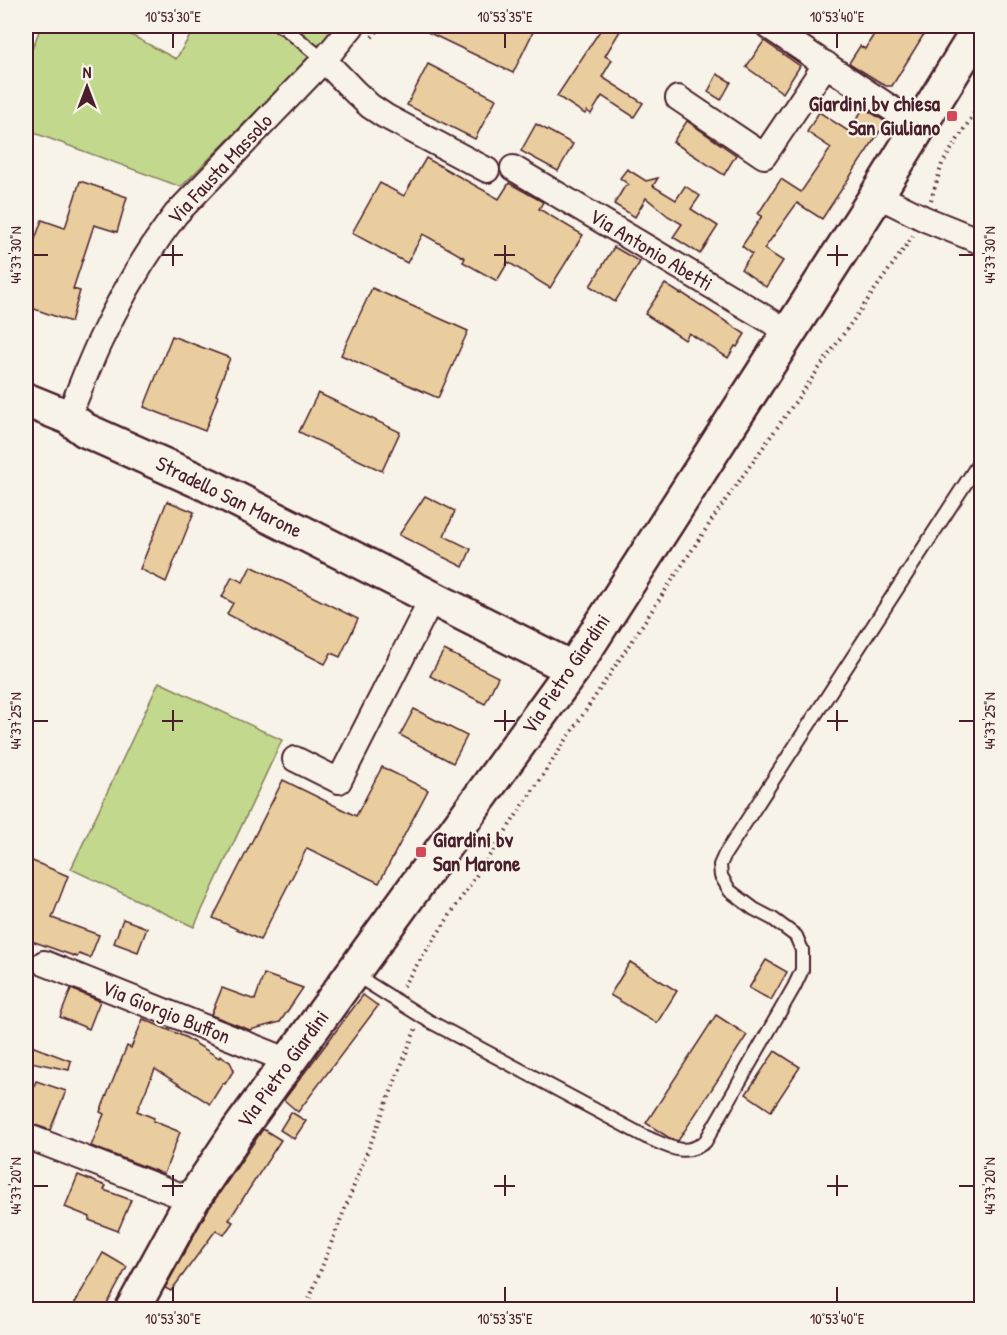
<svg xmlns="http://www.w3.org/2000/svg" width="1007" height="1335" font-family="'Patrick Hand',sans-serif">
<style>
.green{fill:#c2d88d;stroke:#867c5c;stroke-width:1.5}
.building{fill:#e9cd9e;stroke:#4a1f2b;stroke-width:1.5}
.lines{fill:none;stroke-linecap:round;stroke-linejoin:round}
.lane-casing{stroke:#4a1f2b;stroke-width:16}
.street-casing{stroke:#4a1f2b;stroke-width:28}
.secondary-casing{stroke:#4a1f2b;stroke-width:38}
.path{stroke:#4a1f2b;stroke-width:4;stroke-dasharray:1.5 4.5;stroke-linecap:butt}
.lane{stroke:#f7f3e8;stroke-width:12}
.street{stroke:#f7f3e8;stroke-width:24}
.secondary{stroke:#f7f3e8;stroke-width:33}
.ticks{fill:none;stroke:#4a1f2b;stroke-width:2}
.poi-dot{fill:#d1495b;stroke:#f7f3e8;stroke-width:2}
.labels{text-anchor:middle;stroke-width:4.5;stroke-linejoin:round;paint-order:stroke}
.poi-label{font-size:21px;font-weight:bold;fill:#4a1f2b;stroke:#f7f3e8;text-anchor:end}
.street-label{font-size:21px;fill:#4a1f2b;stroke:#f7f3e8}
.neatline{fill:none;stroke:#4a1f2b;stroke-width:2}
.ticks-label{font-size:15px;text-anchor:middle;fill:#4a1f2b}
</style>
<rect width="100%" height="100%" fill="#f7f3e8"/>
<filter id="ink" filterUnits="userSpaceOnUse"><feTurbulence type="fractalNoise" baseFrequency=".0167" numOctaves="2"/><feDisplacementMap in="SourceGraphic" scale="12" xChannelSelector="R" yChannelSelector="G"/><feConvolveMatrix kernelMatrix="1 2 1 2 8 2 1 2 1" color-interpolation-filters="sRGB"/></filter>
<g filter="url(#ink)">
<g class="green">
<polygon points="41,26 114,26 176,59 196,26 341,26 181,187 26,130 26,65"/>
<polygon points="159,682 282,740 194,927 71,869"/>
</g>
<g class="building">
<polygon points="415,26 520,26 533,32 513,73"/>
<polygon points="603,26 623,26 605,56 612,60 602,77 643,103 634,117 602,96 591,114 587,111 585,114 557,96"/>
<polygon points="879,26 909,26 924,34 892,86 886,86 849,63 860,46 865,49"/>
<polygon points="764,41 800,66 783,93 746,67"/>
<polygon points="428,64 496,99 475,139 407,105"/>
<polygon points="717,74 731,82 721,100 708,92"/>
<polygon points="864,108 886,122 822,219 797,203 764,249 783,261 766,287 741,269 752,254 742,246 762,216 758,214 781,179 801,192 831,148 807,132 819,112 848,131"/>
<polygon points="687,121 736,155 724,175 673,142"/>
<polygon points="536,124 573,144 558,171 521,151"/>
<polygon points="426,158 499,199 509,183 543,202 539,209 583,235 550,288 508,262 497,281 463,262 465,258 423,234 407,263 352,233 380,183 404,196"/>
<polygon points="627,169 646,181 658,178 653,186 676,200 685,186 700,196 691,209 718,226 700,254 673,237 682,224 668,216 646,198 635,217 614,204 625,186 629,185 620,178"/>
<polygon points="80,181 127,197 117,232 94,225 73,289 80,291 71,322 26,306 26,264 42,220 65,228"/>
<polygon points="614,247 640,262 615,302 590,286"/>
<polygon points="665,284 681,294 682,293 745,334 737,347 735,346 728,358 689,333 685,340 645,314"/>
<polygon points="372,288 468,331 438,398 341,355"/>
<polygon points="172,336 230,358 216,395 218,396 205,431 144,407"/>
<polygon points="318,393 400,432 382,471 299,432"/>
<polygon points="425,496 455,511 444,536 471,549 463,567 399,535"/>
<polygon points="167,501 194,512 166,582 140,569"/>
<polygon points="251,566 358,619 340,657 331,653 325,664 227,614 233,603 222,597 232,577 243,582"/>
<polygon points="444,650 498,677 485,704 430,676"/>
<polygon points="414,709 467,736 453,763 400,735"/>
<polygon points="382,767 428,790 379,883 307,848 260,940 213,918 283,780 356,816"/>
<polygon points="30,860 68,876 52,918 99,935 90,958 79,954 77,957 26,939 26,870"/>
<polygon points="123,919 147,928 138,952 114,943"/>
<polygon points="766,960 787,972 771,1000 749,988"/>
<polygon points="630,962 677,991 657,1023 610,995"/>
<polygon points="264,974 303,988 280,1022 250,1030 211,1015 222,988 255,1000"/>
<polygon points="71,989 100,1001 89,1029 60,1017"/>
<polygon points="363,995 378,1006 298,1112 284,1100"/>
<polygon points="716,1015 747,1035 678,1141 671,1139 646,1123"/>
<polygon points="143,1019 185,1037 219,1058 220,1056 230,1062 234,1070 225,1084 223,1083 210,1104 155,1069 137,1111 154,1118 153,1121 180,1132 164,1174 91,1146 104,1114 100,1112 127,1046 131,1048"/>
<polygon points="26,1044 71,1061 69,1070 26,1061"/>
<polygon points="775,1051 800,1067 771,1111 746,1094"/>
<polygon points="36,1081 66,1091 50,1130 26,1122 26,1107"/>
<polygon points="291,1112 306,1121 294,1139 280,1130"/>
<polygon points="263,1129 281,1140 229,1220 233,1222 224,1235 216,1230 171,1291 165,1288 208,1210"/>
<polygon points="78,1175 106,1186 104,1190 131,1200 118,1231 89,1220 90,1217 65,1207"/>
<polygon points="103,1253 127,1267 104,1310 71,1310"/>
</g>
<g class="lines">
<g class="lane-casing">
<g id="lane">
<polyline points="280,26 286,29 324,60"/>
<path d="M354,974L429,1021L646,1137C668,1146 683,1158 705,1142L794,987L802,970V950L796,936L773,919L754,909L730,891L721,876L720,865L725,854L982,458"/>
</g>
</g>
<g class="street-casing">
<g id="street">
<polyline points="768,26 919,127"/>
<polyline points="324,60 355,92 370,106 385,116 487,170"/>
<polyline points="678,98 764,156 826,64"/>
<polyline points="513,168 789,332"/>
<polyline points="877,195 925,219 982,242"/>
<path d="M68,417C79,392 88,366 100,341C121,296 146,253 176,214L324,60L352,26"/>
<polyline points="295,759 339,781 432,598"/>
<polyline points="44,963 289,1061"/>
<polyline points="26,1136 192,1200"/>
</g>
</g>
<g class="secondary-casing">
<g id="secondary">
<polyline points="26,400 68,417 85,430 208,485 573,669"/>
<polyline points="132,1310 192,1200 238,1131 573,669 877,195 981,26"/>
</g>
</g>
<g class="path">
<polyline points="372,37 382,26"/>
<polyline points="931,200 942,164 982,101"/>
<polyline points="403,986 720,508 913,236"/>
<polyline points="305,1310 416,1028"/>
</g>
<use href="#lane" class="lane"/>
<use href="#street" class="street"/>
<use href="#secondary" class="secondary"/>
</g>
</g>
<path class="ticks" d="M173,33V48M505,33V48M837,33V48M173,245V266M505,245V266M837,245V266M33,255H48M162,255H183M494,255H515M827,255H848M959,255H974M173,710V731M505,710V731M837,710V731M33,721H48M162,721H183M494,721H515M827,721H848M959,721H974M173,1175V1196M505,1175V1196M837,1175V1196M33,1186H48M162,1186H183M494,1186H515M827,1186H848M959,1186H974M173,1287V1302M505,1287V1302M837,1287V1302"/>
<g class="poi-dot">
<rect x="946" y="110" width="12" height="12" rx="3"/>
<rect x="415" y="846" width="12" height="12" rx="3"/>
</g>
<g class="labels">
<g class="poi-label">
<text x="940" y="111">Giardini bv chiesa<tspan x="940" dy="24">San Giuliano</tspan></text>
<text x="433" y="847" text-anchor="start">Giardini bv<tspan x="433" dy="24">San Marone</tspan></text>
</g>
<g class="street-label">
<text transform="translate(220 169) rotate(-47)" y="7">Via Fausta Massolo</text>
<text transform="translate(651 250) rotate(31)" y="7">Via Antonio Abetti</text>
<text transform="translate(229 497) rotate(26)" y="7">Stradello San Marone</text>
<text transform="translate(566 674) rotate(-56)" y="7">Via Pietro Giardini</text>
<text transform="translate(166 1012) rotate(22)" y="7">Via Giorgio Buffon</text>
<text transform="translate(283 1069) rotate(-54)" y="7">Via Pietro Giardini</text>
</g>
</g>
<rect width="1007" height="1335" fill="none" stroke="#f7f3e8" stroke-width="66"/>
<g transform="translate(87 87)" stroke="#f7f3e8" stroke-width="4.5" paint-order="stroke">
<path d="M0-4.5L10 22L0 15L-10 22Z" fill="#4a1f2b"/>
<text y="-9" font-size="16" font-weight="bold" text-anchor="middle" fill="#4a1f2b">N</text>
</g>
<rect x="33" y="33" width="941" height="1269" class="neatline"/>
<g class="ticks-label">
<text x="173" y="22">10°53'30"E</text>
<text x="505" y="22">10°53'35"E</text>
<text x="837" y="22">10°53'40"E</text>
<text transform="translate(16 255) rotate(-90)" y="5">44°37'30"N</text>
<text transform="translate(990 255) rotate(-90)" y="5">44°37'30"N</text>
<text transform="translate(16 721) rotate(-90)" y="5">44°37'25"N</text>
<text transform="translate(990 721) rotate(-90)" y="5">44°37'25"N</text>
<text transform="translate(16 1186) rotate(-90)" y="5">44°37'20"N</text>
<text transform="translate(990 1186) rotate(-90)" y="5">44°37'20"N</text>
<text x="173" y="1324">10°53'30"E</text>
<text x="505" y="1324">10°53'35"E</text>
<text x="837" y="1324">10°53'40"E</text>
</g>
</svg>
